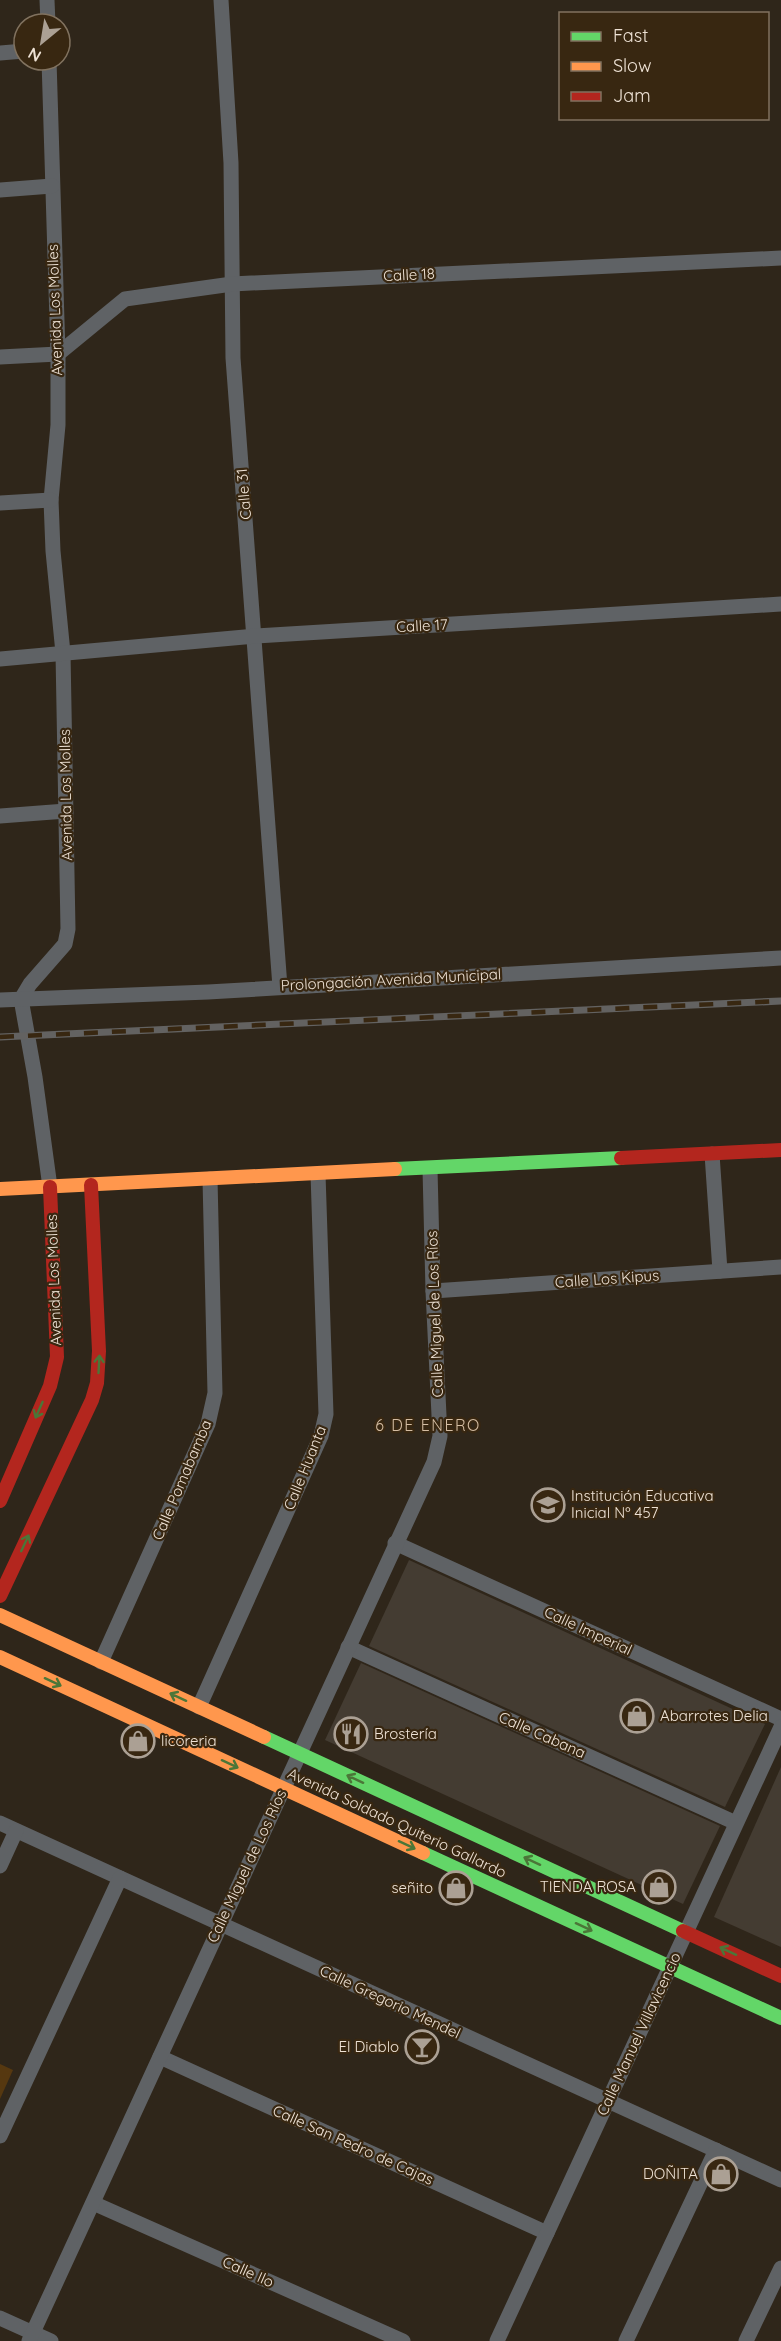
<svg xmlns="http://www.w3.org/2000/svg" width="781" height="2341" font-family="Quicksand,sans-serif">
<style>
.green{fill:#563810}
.building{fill:#443c32}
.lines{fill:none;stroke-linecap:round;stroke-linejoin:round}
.street{stroke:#5f6265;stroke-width:15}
.fast{stroke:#63d668;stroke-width:14}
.slow{stroke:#ff974d;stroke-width:14}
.jam{stroke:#b3261e;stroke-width:14}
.rail-casing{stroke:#636261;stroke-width:7}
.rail{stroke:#382711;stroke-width:4.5;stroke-dasharray:14;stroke-linecap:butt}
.oneway{stroke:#4b7638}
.labels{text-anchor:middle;stroke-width:4.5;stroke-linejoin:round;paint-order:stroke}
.street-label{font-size:15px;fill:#eee2d5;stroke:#382711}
.poi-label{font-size:15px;fill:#eee2d5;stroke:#382711;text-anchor:start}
.neighbourhood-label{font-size:16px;letter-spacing:1.5px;fill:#d4bda3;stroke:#382711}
</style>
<rect width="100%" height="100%" fill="#2f261a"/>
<polygon class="green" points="0,2064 13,2070 0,2099"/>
<g class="building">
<polygon points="409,1560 765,1724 725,1807 369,1646"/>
<polygon points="361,1663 720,1826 683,1904 325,1740"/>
<polygon points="781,1767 781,1947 714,1917"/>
</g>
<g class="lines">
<g class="street">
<polyline points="47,0 48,24"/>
<polyline points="221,0 231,163 233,358 280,987"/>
<polyline points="0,53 24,51"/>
<polyline points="49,60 58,354 58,425 51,500 53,551 63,653 68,929 65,944 30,984 21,999 35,1077 50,1187"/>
<polyline points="0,190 52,186"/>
<polyline points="0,357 58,354 125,299 232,284 781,258"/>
<polyline points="0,503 51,500"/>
<polyline points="0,659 256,636 781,604"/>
<polyline points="0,816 66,811"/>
<polyline points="0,1000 208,992 781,958"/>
<polyline points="712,1154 720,1271"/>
<polyline points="433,1291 781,1267"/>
<polyline points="395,1543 781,1719"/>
<polyline points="348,1647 736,1823"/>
<polyline points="101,1662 208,1424 215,1393 210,1179"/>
<polyline points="199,1707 321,1436 326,1414 318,1174"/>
<polyline points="0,1823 781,2180"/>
<polyline points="0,1866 16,1831"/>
<polyline points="160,2057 547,2233"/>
<polyline points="0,2136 120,1878"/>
<polyline points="93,2203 403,2341"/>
<polyline points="0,2318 51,2341"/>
<polyline points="29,2341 434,1462 440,1436 433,1291 430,1169"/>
<polyline points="497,2341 781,1727"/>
<polyline points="626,2341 716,2150"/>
<polyline points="746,2341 781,2268"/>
</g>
<g class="fast">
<polyline points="395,1169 621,1158"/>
<polyline points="264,1737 683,1931"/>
<polyline points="423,1853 781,2018"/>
</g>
<g class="slow">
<polyline points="0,1189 395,1169"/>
<polyline points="0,1615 264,1737"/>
<polyline points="0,1657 423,1853"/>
</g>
<g class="jam">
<polyline points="621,1158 781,1150"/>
<polyline points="0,1501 50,1386 57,1357 50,1187"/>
<polyline points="0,1596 92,1400 97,1383 99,1351 91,1185"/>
<polyline points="683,1931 781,1976"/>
</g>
<g class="rail-casing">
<polyline id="rail" points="0,1037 781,1001"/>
</g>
<use href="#rail" class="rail"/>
</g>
<defs><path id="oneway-shaft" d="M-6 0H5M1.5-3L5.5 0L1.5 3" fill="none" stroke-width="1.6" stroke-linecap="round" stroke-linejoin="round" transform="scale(1.5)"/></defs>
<g class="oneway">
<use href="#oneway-shaft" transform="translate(99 1364) rotate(-87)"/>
<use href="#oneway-shaft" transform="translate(39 1410) rotate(114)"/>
<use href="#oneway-shaft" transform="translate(25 1543) rotate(-65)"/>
<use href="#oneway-shaft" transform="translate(53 1682) rotate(25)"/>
<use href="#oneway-shaft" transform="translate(178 1697) rotate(-155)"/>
<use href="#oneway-shaft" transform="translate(230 1764) rotate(25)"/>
<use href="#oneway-shaft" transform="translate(355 1779) rotate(-155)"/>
<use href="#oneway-shaft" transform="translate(407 1845) rotate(25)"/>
<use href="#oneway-shaft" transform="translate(532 1861) rotate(-155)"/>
<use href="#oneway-shaft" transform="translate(584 1927) rotate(25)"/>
<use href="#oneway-shaft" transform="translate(728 1951) rotate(-155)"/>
</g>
<defs>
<g id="school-ring" transform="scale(1.725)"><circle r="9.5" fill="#382711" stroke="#aba094" stroke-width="1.5"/><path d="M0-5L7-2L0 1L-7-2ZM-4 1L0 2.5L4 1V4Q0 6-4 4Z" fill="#aba094"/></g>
<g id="shop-ring" transform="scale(1.725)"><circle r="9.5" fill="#382711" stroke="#aba094" stroke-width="1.5"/><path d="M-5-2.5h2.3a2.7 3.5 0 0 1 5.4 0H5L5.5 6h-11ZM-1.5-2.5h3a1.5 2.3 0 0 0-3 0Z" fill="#aba094"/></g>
<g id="restaurant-ring" transform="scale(1.725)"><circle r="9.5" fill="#382711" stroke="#aba094" stroke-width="1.5"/><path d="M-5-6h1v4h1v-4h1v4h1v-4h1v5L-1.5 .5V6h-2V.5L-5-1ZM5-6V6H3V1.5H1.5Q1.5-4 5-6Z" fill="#aba094"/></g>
<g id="bar-ring" transform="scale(1.725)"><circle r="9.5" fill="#382711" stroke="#aba094" stroke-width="1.5"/><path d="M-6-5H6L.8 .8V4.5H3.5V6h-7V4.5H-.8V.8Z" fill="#aba094"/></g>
</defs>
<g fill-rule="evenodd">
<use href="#school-ring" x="548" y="1505"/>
<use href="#shop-ring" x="637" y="1716"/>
<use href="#restaurant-ring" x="351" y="1734"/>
<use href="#shop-ring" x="138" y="1741"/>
<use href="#shop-ring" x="659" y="1887"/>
<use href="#shop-ring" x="456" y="1888"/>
<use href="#bar-ring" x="422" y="2047"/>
<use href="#shop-ring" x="721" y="2174"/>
</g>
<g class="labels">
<g class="street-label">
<text transform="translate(409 275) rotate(-3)" y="5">Calle 18</text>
<text transform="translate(55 310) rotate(-92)" y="5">Avenida Los Molles</text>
<text transform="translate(244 494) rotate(-95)" y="5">Calle 31</text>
<text transform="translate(422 626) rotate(-3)" y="5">Calle 17</text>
<text transform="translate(66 795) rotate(-91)" y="5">Avenida Los Molles</text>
<text transform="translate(391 980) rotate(-3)" y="5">Prolongación Avenida Municipal</text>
<text transform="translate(607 1279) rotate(-4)" y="5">Calle Los Kipus</text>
<text transform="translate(54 1280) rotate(-92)" y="5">Avenida Los Molles</text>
<text transform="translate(435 1314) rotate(-92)" y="5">Calle Miguel de Los Ríos</text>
<text transform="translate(305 1468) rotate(-68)" y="5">Calle Huanta</text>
<text transform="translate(182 1480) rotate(-67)" y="5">Calle Pomabamba</text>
<text transform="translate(588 1631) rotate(25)" y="5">Calle Imperial</text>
<text transform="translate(542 1735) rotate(24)" y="5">Calle Cabana</text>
<text transform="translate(397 1823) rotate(25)" y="5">Avenida Soldado Quiterio Gallardo</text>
<text transform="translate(247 1866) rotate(-65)" y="5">Calle Miguel de Los Ríos</text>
<text transform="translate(390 2002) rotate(25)" y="5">Calle Gregorio Mendel</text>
<text transform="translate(639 2034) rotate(-65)" y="5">Calle Manuel Villavicencio</text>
<text transform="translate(353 2145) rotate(24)" y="5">Calle San Pedro de Cajas</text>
<text transform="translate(248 2272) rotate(24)" y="5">Calle Ilo</text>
</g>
<g class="poi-label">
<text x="571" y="1501">Institución Educativa<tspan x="571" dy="17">Inicial Nº 457</tspan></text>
<text x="660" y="1721">Abarrotes Delia</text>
<text x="374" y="1739">Brostería</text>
<text x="161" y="1746">licoreria</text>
<text x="636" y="1892" text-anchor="end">TIENDA ROSA</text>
<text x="433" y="1893" text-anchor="end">señito</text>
<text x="399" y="2052" text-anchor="end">El Diablo</text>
<text x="698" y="2179" text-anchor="end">DOÑITA</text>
</g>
<g class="neighbourhood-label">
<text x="428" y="1431">6 DE ENERO</text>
</g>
</g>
<rect x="559" y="12" width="210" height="108" fill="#382711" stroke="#81725f" stroke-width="1.5"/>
<rect x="571" y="32" width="30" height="9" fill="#63d668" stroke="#81725f" stroke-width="1.5"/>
<text x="613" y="42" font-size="18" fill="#eee2d5">Fast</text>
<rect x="571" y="62" width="30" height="9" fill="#ff974d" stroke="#81725f" stroke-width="1.5"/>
<text x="613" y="72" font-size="18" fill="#eee2d5">Slow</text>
<rect x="571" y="92" width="30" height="9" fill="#b3261e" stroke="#81725f" stroke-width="1.5"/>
<text x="613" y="102" font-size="18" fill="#eee2d5">Jam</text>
<g transform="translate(42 42) rotate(210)"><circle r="28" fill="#382711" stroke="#81725f" stroke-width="1.5"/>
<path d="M0-4.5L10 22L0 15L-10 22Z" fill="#aba094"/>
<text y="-9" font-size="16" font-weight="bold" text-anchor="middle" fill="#eee2d5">N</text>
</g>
</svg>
